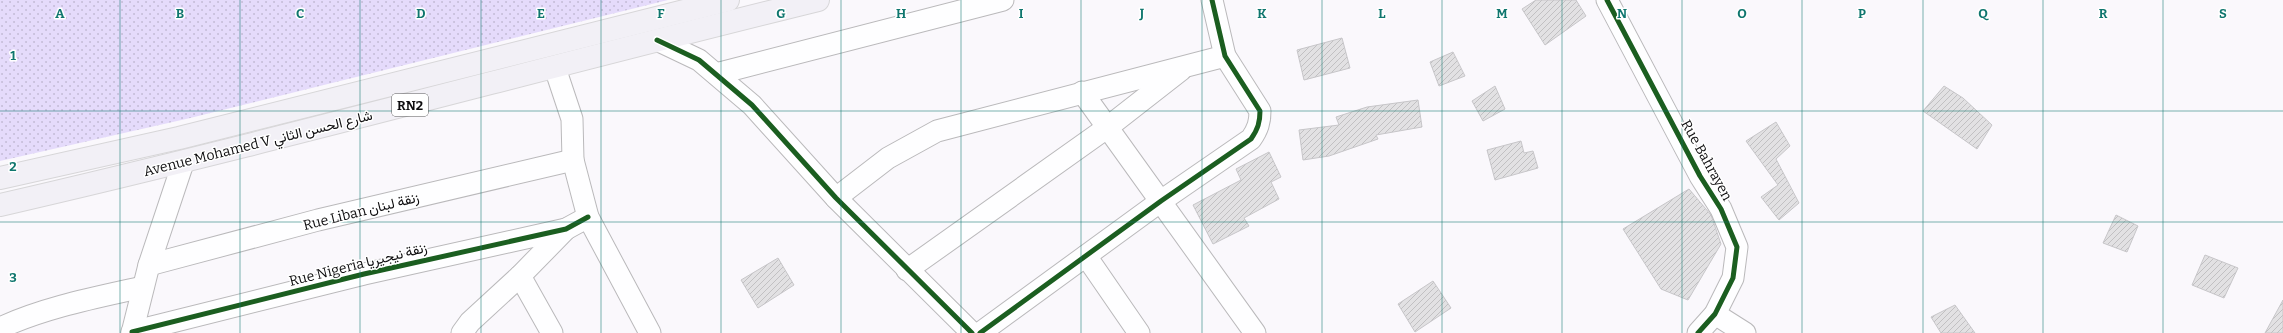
<svg xmlns="http://www.w3.org/2000/svg" width="2283" height="333" font-family="Bitter,Vazirmatn,serif">
<style>
.grass{fill:url(#grass-dots)}
.building{fill:url(#building-hatch);stroke:#c7c6c9}
.lines{fill:none;stroke-linecap:round;stroke-linejoin:round}
.minor-casing{stroke:#bab9bb;stroke-width:23}
.highway-casing{stroke:#d7d6d8;stroke-width:24}
.minor{stroke:#fefeff;stroke-width:21}
.highway{stroke:#f2f0f6;stroke-width:22}
.cycleway-casing{stroke:#fff;stroke-width:8}
.cycleway{stroke:#1b5e20;stroke-width:5}
.grid{fill:none;stroke:#0f766e;stroke-width:1;stroke-opacity:0.55}
.labels{text-anchor:middle;stroke-width:3;stroke-linejoin:round;paint-order:stroke}
.shield{fill:#fff;stroke:#565657;stroke-width:1}
.shield-label{font-size:13px;font-weight:bold;fill:#0e0d0f}
.street-label{font-size:14px;fill:#0e0d0f;stroke:#fff}
.grid-label{font-size:13px;text-anchor:middle;font-weight:bold;fill:#0f766e;stroke:#fff;stroke-width:3;stroke-linejoin:round;paint-order:stroke}
</style>
<defs>
<pattern id="grass-dots" width="8" height="8" patternUnits="userSpaceOnUse"><rect width="8" height="8" fill="#e5dbfb"/><path d="M2 2h.1M6 6h.1" fill="none" stroke="#c3bbd6" stroke-width="1.8" stroke-linecap="round"/></pattern>
<pattern id="building-hatch" width="6" height="6" patternUnits="userSpaceOnUse"><rect width="6" height="6" fill="#e2e1e3"/><path d="M-1 1l2-2M0 6l6-6M5 7l2-2" fill="none" stroke="#c1c0c2"/></pattern>
</defs>
<rect width="100%" height="100%" fill="#faf8fc"/>
<polygon class="grass" points="0,0 668,0 186,119 0,161"/>
<g class="building">
<polygon points="1536,0 1576,0 1586,16 1545,45 1522,9"/>
<polygon points="1342,38 1350,68 1304,80 1297,50"/>
<polygon points="1453,52 1465,76 1439,86 1430,62"/>
<polygon points="1495,86 1505,109 1483,121 1472,101"/>
<polygon points="1944,86 1963,98 1992,125 1977,149 1923,111"/>
<polygon points="1418,100 1422,127 1376,135 1378,139 1329,156 1303,160 1299,130 1339,125 1336,117 1367,107"/>
<polygon points="1776,122 1790,146 1776,159 1799,203 1779,220 1761,197 1778,185 1746,141"/>
<polygon points="1521,141 1524,153 1533,151 1538,168 1495,180 1487,150"/>
<polygon points="1269,152 1281,177 1271,182 1279,199 1244,218 1249,226 1213,244 1193,205 1241,180 1236,169"/>
<polygon points="1689,189 1711,215 1721,244 1688,300 1661,289 1623,229"/>
<polygon points="2116,215 2138,226 2127,252 2103,243"/>
<polygon points="2205,255 2238,268 2224,298 2192,285"/>
<polygon points="778,258 794,285 758,308 741,280"/>
<polygon points="1433,281 1451,308 1415,332 1398,304"/>
<polygon points="2283,300 2283,333 2265,333"/>
<polygon points="1955,305 1975,333 1941,333 1931,317"/>
</g>
<g class="lines">
<g class="minor-casing">
<g id="minor">
<polyline points="1607,0 1700,176 1721,209 1737,247 1733,278 1715,314 1698,333"/>
<polyline points="657,40 699,60 752,105 836,198 972,333"/>
<polyline points="555,68 572,119 573,160 588,217 650,333"/>
<polyline points="716,74 1003,0"/>
<polyline points="1082,92 1255,333"/>
<polyline points="836,198 888,158 937,131 1225,56"/>
<polyline points="1086,256 1139,333"/>
<polyline points="149,265 318,220 573,160"/>
<polyline points="907,270 1108,127 1181,70"/>
<polyline points="520,276 552,333"/>
<polyline points="1715,314 1745,333"/>
<path d="M0,328C46,307 94,298 143,287"/>
<polyline points="132,332 364,274 566,229 588,217"/>
<polyline points="132,333 149,265 183,163"/>
<polyline points="462,333 470,322 520,276 566,229"/>
<path d="M980,333L1161,201L1251,139C1258,129 1260,122 1260,111L1225,56L1212,0"/>
</g>
</g>
<g class="highway-casing">
<g id="highway">
<polyline points="0,178 179,138 728,0"/>
<path d="M0,205C274,142 545,67 818,0"/>
</g>
</g>
<use href="#minor" class="minor"/>
<use href="#highway" class="highway"/>
<g class="cycleway-casing">
<g id="cycleway">
<polyline points="1607,0 1700,176 1721,209 1737,247 1733,278 1715,314 1698,333"/>
<polyline points="657,40 699,60 752,105 836,198 972,333"/>
<polyline points="132,332 364,274 566,229 588,217"/>
<path d="M980,333L1161,201L1251,139C1258,129 1260,122 1260,111L1225,56L1212,0"/>
</g>
</g>
<use href="#cycleway" class="cycleway"/>
</g>
<path class="grid" d="M120,0V333M240,0V333M360,0V333M481,0V333M601,0V333M721,0V333M841,0V333M961,0V333M1081,0V333M1202,0V333M1322,0V333M1442,0V333M1562,0V333M1682,0V333M1802,0V333M1923,0V333M2043,0V333M2163,0V333M0,111H2283M0,222H2283"/>
<g class="labels">
<rect class="shield" x="392" y="94" width="36" height="22" rx="3"/>
<g class="shield-label">
<text x="410" y="110">RN2</text>
</g>
<g class="street-label">
<text transform="translate(258 143) rotate(-14)" y="5">Avenue Mohamed V شارع الحسن الثاني</text>
<text transform="translate(1707 160) rotate(61)" y="5">Rue Bahrayen</text>
<text transform="translate(361 211) rotate(-14)" y="5">Rue Liban زنقة لبنان</text>
<text transform="translate(358 264) rotate(-14)" y="5">Rue Nigeria زنقة نيجيريا</text>
</g>
</g>
<g class="grid-label">
<text x="60" y="18">A</text>
<text x="180" y="18">B</text>
<text x="300" y="18">C</text>
<text x="421" y="18">D</text>
<text x="541" y="18">E</text>
<text x="661" y="18">F</text>
<text x="781" y="18">G</text>
<text x="901" y="18">H</text>
<text x="1021" y="18">I</text>
<text x="1142" y="18">J</text>
<text x="1262" y="18">K</text>
<text x="1382" y="18">L</text>
<text x="1502" y="18">M</text>
<text x="1622" y="18">N</text>
<text x="1742" y="18">O</text>
<text x="1862" y="18">P</text>
<text x="1983" y="18">Q</text>
<text x="2103" y="18">R</text>
<text x="2223" y="18">S</text>
<text x="13" y="60">1</text>
<text x="13" y="171">2</text>
<text x="13" y="282">3</text>
</g>
</svg>
